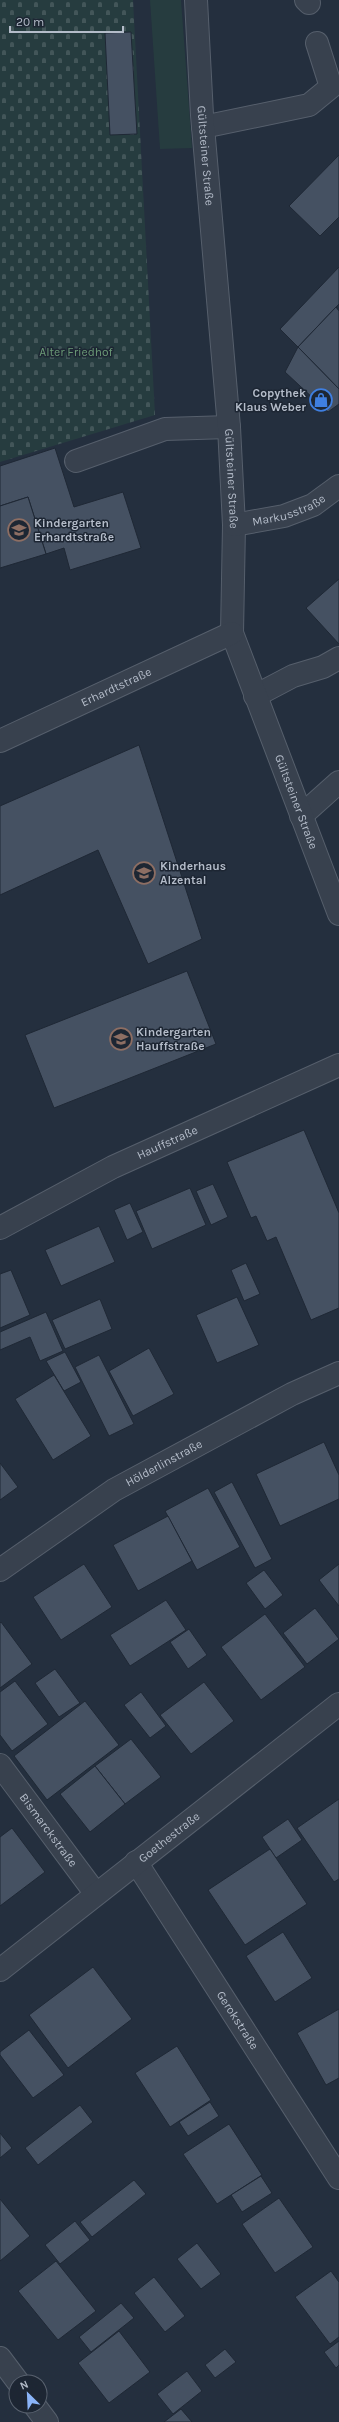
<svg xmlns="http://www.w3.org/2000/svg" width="339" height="2422" font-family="Karla,sans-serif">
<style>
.green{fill:#263c3f}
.cemetery{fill:url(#cemetery-stones)}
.building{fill:#455162;stroke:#1f2835}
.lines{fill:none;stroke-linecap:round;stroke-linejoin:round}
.lane-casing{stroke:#565f6c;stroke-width:24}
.street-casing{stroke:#565f6c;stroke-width:24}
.lane{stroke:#38414e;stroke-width:22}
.street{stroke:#38414e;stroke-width:22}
.labels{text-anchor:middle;stroke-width:3;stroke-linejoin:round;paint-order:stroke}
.street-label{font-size:12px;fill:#b4bcc9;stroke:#1d2633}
.park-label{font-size:12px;fill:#6b9a76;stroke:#1d2633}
.poi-label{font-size:12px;font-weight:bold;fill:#b4bcc9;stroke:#1d2633;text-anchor:start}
</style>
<defs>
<pattern id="cemetery-stones" width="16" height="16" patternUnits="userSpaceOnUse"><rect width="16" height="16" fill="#263c3f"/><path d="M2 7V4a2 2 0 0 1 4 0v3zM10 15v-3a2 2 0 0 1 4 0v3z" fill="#435659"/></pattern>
</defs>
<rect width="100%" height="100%" fill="#242f3e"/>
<polygon class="green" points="150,0 181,0 192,148 160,149"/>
<polygon class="cemetery" points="0,0 133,0 155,415 0,462"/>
<g class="building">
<polygon points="131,32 137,134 110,135 105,33"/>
<polygon points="339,155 339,217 320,236 289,206"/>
<polygon points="339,267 339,304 298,347 280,329"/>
<polygon points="336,307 339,311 339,389 298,347"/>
<polygon points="298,347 339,389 339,404 328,412 285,372"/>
<polygon points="55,448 74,507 123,492 141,548 70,570 64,548 46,554 28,497 0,506 0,466"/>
<polygon points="28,497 46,554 0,568 0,506"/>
<polygon points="339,579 339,644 306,608"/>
<polygon points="139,745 202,939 148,964 98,850 0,895 0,806"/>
<polygon points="187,971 216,1044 54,1108 25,1035"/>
<polygon points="304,1130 339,1213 339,1308 311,1320 276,1237 267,1241 256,1216 251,1218 227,1162"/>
<polygon points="213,1184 228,1217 211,1225 196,1191"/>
<polygon points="190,1188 206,1225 152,1249 136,1211"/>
<polygon points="130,1203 143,1232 127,1240 114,1210"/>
<polygon points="99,1226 115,1262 61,1286 45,1250"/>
<polygon points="246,1263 260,1294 244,1301 231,1270"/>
<polygon points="11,1270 30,1315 0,1328 0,1274"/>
<polygon points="237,1297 259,1345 217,1363 196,1315"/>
<polygon points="100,1299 112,1329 65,1349 52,1320"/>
<polygon points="46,1312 63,1351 40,1361 30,1337 0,1350 0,1332"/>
<polygon points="149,1348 174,1394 133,1416 109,1371"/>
<polygon points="65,1352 81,1382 64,1391 46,1361"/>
<polygon points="99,1355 134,1424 109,1436 75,1367"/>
<polygon points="54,1375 91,1436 53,1460 15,1399"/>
<polygon points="324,1442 339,1475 339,1499 280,1526 256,1474"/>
<polygon points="0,1463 18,1487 0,1500"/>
<polygon points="232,1482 272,1559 255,1568 214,1492"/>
<polygon points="208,1488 240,1547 197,1570 165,1511"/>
<polygon points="168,1516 192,1561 138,1591 113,1545"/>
<polygon points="84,1564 112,1607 61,1640 33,1597"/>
<polygon points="339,1564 339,1606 319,1580"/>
<polygon points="264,1570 283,1595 265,1609 246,1583"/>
<polygon points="166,1600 186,1630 130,1666 110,1635"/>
<polygon points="315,1608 339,1639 307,1664 283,1633"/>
<polygon points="265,1614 305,1667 261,1700 221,1647"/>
<polygon points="1,1622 32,1664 0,1688 0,1623"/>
<polygon points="189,1629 207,1655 188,1669 170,1642"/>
<polygon points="55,1669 80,1703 59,1717 35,1683"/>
<polygon points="15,1681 48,1724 12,1751 0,1735 0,1692"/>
<polygon points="204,1682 234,1721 191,1754 160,1715"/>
<polygon points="141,1692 166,1726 150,1738 124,1705"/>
<polygon points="85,1701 119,1745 47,1800 14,1756"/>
<polygon points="131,1739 161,1777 125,1804 95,1766"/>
<polygon points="95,1766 125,1804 90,1832 60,1794"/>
<polygon points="339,1799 339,1879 334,1882 297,1828"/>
<polygon points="288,1819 302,1840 276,1858 262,1837"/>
<polygon points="12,1828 45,1872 0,1906 0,1837"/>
<polygon points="270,1849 307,1904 245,1945 208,1890"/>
<polygon points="283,1932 312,1978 275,2002 246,1956"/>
<polygon points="93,1967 132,2019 68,2068 29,2015"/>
<polygon points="339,2009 339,2078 326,2085 297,2033"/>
<polygon points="29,2030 64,2075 33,2098 0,2055 0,2052"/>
<polygon points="177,2046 211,2100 170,2127 135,2073"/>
<polygon points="210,2102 219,2116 188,2136 179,2122"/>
<polygon points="80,2105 93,2122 38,2165 25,2148"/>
<polygon points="229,2124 262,2175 217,2204 183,2154"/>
<polygon points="0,2133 12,2148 0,2158"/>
<polygon points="261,2176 272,2193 242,2212 231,2195"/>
<polygon points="134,2180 146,2194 92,2237 80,2222"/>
<polygon points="279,2198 313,2247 275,2273 242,2224"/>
<polygon points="0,2199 30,2236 0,2261"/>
<polygon points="75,2221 90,2240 60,2264 45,2245"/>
<polygon points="197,2243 221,2274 201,2289 177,2259"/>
<polygon points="56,2261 96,2311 58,2340 18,2291"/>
<polygon points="331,2271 339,2282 339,2337 330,2344 295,2297"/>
<polygon points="154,2277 185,2316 165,2332 134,2293"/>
<polygon points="121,2303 134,2318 91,2352 79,2337"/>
<polygon points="119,2331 150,2372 109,2403 78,2363"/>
<polygon points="339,2341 339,2365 336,2368 324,2352"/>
<polygon points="225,2349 236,2362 215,2378 205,2365"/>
<polygon points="187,2371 202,2391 173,2414 157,2394"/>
<polygon points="181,2409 192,2422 164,2422"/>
</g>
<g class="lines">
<g class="lane-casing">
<g id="lane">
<polyline points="306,0 309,3"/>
<polyline points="203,127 309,105 331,87 317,43"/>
<polyline points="76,461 165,429 229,427"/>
<polyline points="255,696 293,676 323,667 339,658"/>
<polyline points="301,816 339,782"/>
</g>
</g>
<g class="street-casing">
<g id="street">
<path id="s1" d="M196,0L202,115L229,427L234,525L232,633L339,914"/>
<path id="s2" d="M234,525L284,516L313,505L339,486"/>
<path id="s3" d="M0,741L232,633"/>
<path id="s4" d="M0,1228L113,1167L339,1065"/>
<path id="s5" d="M0,1570L114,1490L292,1394L339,1373"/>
<path id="s6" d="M0,1765L96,1894"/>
<path id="s7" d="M136,1862L339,2178"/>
<path id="s8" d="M0,1970L339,1704"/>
<polyline points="0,2358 18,2382"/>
<polyline points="35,2406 47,2422"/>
</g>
</g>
<use href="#lane" class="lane"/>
<use href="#street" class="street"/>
</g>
<defs>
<g id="shop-ring" transform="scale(1.15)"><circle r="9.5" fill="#1d2633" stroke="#3f7fe0" stroke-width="1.5"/><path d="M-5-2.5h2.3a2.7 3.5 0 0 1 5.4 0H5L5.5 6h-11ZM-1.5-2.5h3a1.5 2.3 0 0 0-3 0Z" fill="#3f7fe0"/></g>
<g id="school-ring" transform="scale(1.15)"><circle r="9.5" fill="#1d2633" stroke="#8d6e63" stroke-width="1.5"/><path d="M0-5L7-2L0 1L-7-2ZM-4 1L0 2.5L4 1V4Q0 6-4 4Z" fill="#8d6e63"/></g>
</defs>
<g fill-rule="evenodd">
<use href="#shop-ring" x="321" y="400"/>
<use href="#school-ring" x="19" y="530"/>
<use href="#school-ring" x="144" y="873"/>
<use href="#school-ring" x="121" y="1039"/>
</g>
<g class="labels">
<g class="street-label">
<text dy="4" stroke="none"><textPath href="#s1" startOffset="156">Gültsteiner Straße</textPath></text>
<text dy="4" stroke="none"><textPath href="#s1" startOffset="480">Gültsteiner Straße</textPath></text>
<text dy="4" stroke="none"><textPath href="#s2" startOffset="57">Markusstraße</textPath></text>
<text dy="4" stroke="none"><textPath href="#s3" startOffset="128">Erhardtstraße</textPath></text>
<text dy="4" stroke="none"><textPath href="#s1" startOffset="815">Gültsteiner Straße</textPath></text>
<text dy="4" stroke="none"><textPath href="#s4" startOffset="188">Hauffstraße</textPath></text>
<text dy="4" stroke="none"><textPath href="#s5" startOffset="196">Hölderlinstraße</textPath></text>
<text dy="4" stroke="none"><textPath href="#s6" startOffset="81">Bismarckstraße</textPath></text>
<text dy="4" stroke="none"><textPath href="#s8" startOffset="215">Goethestraße</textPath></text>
<text dy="4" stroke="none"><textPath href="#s7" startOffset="188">Gerokstraße</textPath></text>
</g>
<g class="park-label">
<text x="76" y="356">Alter Friedhof</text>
</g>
<g class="poi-label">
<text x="306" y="397" text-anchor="end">Copythek<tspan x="306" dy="14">Klaus Weber</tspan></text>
<text x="34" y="527">Kindergarten<tspan x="34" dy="14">Erhardtstraße</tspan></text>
<text x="160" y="870">Kinderhaus<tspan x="160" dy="14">Alzental</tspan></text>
<text x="136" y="1036">Kindergarten<tspan x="136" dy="14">Hauffstraße</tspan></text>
</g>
</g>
<g transform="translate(28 2394) rotate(336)"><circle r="19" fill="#1d2633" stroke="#59626f"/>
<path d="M0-3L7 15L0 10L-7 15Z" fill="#8ab4f8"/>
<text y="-6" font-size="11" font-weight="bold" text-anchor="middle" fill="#b4bcc9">N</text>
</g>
<path d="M10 26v6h113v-6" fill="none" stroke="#b4bcc9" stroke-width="2"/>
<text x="16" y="26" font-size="12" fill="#b4bcc9" stroke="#1d2633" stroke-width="3" paint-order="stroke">20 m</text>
</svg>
